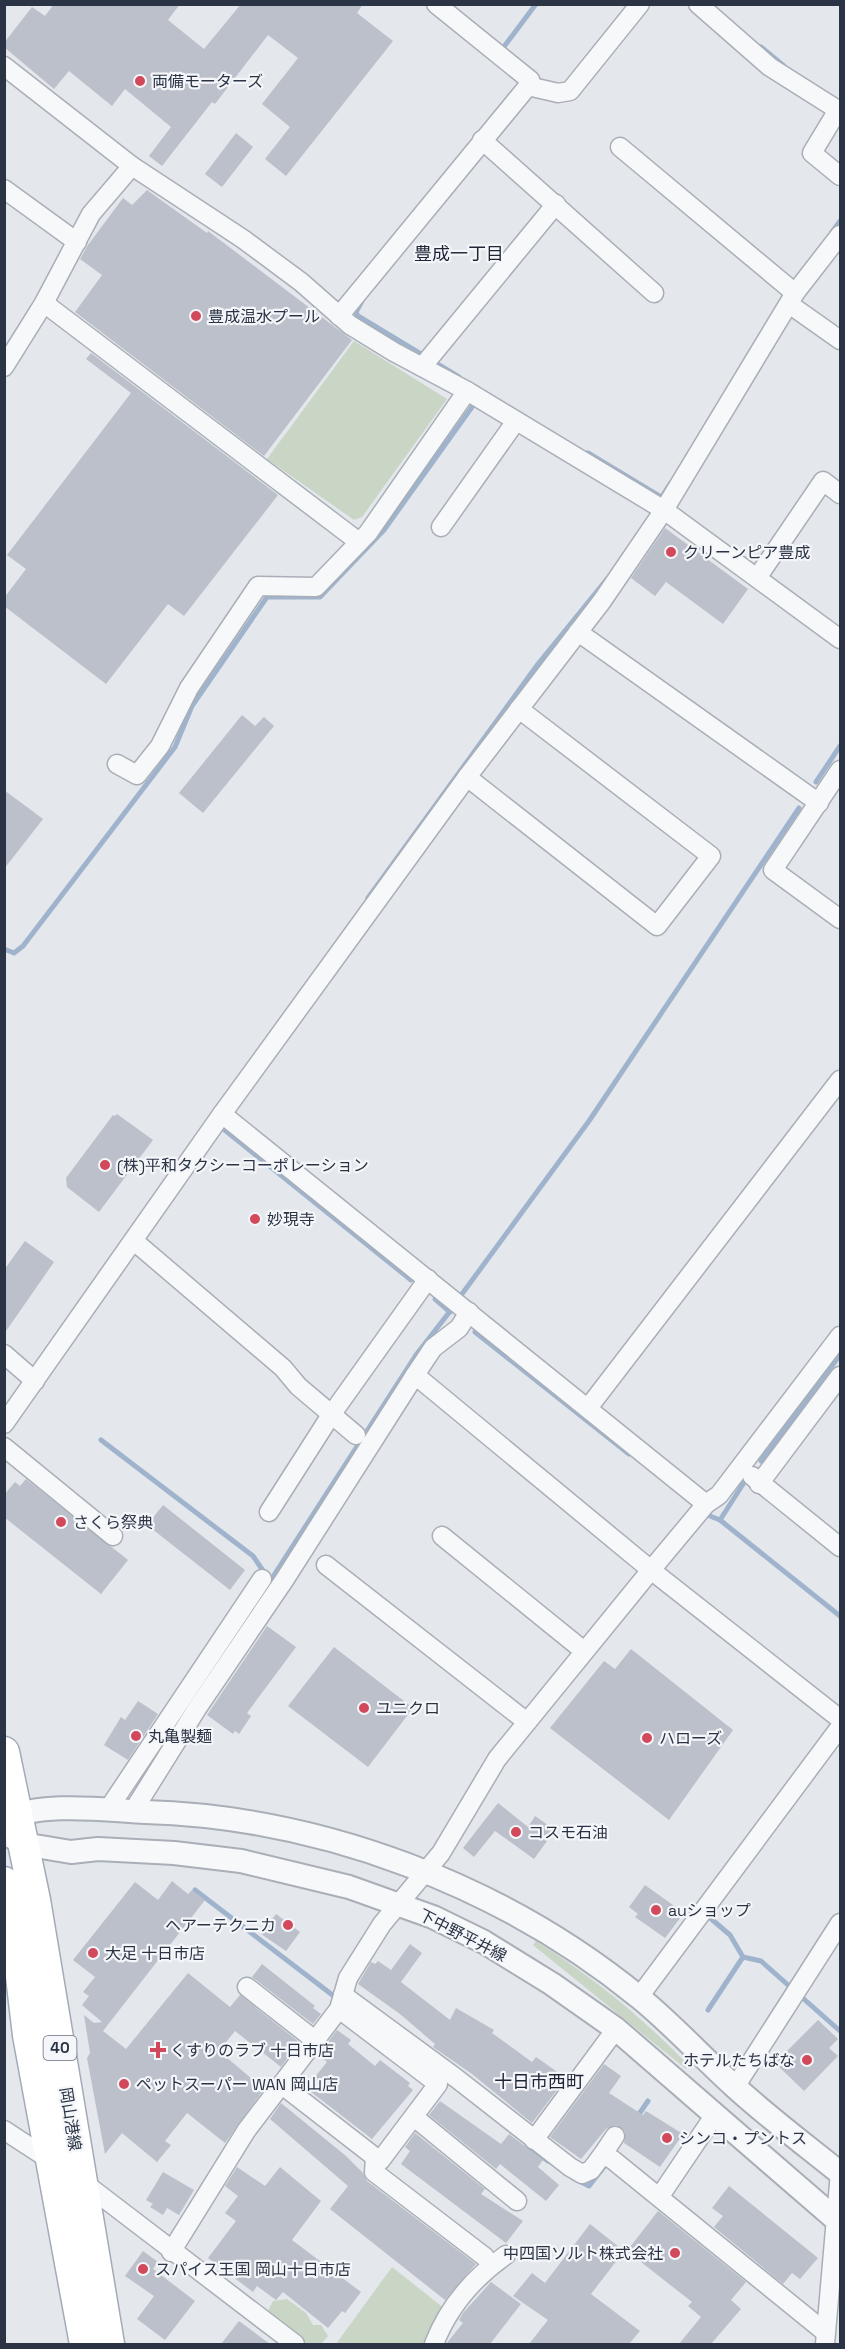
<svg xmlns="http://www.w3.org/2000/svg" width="845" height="2349" font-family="'Space Grotesk','Noto Sans JP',sans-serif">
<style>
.green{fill:#c9d6c5}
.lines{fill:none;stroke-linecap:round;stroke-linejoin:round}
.stream{stroke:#9fb4cc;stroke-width:5}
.building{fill:#bbc0ca}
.minor-casing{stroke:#a9aeb7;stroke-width:21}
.tertiary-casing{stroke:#a9aeb7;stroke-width:26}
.primary-casing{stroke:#a3abb8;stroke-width:33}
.minor{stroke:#f7f8fa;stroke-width:18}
.tertiary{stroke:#f7f8fa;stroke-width:22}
.primary{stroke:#fff;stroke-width:30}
.poi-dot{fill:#d1495b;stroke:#f4f6f9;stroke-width:2}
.labels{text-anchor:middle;stroke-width:4.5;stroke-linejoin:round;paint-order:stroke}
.shield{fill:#f4f6f9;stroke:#676e7b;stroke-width:1.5}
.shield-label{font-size:15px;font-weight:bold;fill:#2b3445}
.poi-label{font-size:16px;fill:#2b3445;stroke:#f4f6f9;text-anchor:start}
.street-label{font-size:16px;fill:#2b3445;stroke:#f4f6f9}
.neighbourhood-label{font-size:18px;fill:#1d2536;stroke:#f4f6f9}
</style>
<rect width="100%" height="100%" fill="#e4e7ec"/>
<g class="green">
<polygon points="354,341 447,399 362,517 354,520 267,459"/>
<path d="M536,1941C595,1979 640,2015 689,2066L686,2069L533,1945Z"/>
<polygon points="392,2267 445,2309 427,2344 336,2344"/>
<polygon points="287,2299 306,2313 313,2325 321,2325 328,2336 321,2344 308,2344 268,2311 273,2301"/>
</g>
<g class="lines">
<g class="stream">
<polyline points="761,47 784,66"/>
<polyline points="503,48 536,4"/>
<polyline points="832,232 840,221"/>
<polyline points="362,301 356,312 358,316 459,377"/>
<polyline points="588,453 661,497"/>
<polyline points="657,504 670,484"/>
<polyline points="816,782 840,746"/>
<polyline points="368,898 538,664 607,579"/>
<polyline points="4,949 14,953 23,946 175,747 192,706 267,597 320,597 384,530 477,400"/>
<polyline points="221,1127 411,1280"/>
<polyline points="462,1294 589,1121 799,808"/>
<polyline points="435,1299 450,1312"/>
<polyline points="475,1332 629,1454"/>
<polyline points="101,1440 253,1556 266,1575"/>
<polyline points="761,1461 840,1355"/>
<polyline points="705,1514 720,1520 745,1481"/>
<polyline points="720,1520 840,1616"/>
<polyline points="267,1586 416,1355 451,1310"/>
<polyline points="139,1781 191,1702"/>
<polyline points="195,1890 339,2000"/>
<polyline points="709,1917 730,1935 743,1957 761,1961 840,2031"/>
<polyline points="708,2010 743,1957"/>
<polyline points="637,2117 648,2101"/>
<polyline points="527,2145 548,2161"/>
<polyline points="573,2178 589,2186 604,2167"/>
</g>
</g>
<g class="building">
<polygon points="54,4 180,4 168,20 204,49 241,4 363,4 357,13 393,41 286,176 265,159 290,127 262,104 298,58 268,35 215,104 212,102 162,166 149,156 171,127 125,89 112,106 69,71 54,89 4,47 4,43 32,7 45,16"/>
<polygon points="236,133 253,147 222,187 205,174"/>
<polygon points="147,190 207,233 208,231 352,340 264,456 75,312 102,275 80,259 88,245 123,198 132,205"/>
<polygon points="91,353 278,495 184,616 168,604 106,684 4,606 4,598 26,569 7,555 131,393 86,359"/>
<polygon points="665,528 748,589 723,624 666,582 655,596 631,578"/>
<polygon points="242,715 255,726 264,717 274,726 203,813 179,793"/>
<polygon points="4,790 43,819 4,869"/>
<polygon points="117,1114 153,1140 99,1212 67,1187 66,1178 113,1115 115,1116"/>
<polygon points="25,1241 54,1262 4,1334 4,1270"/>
<polygon points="26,1479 128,1560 101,1594 4,1517 4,1495 15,1482 20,1486"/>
<polygon points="163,1505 245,1570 230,1590 147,1525"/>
<polygon points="267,1626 296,1647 247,1713 251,1716 239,1734 235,1731 233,1734 207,1715"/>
<polygon points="334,1647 413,1708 368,1767 288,1706"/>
<polygon points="631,1649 733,1730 669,1820 550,1728 604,1661 615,1669"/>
<polygon points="138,1701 158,1714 128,1760 104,1745 121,1717 125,1720"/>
<polygon points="498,1803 528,1827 535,1816 555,1830 534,1859 495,1831 474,1857 463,1848"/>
<polygon points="172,1881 188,1894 192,1890 205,1900 103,2031 126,2049 188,1973 230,2007 240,1995 299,2042 281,2067 235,2031 219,2051 264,2089 225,2143 187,2113 165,2141 171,2145 157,2162 122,2133 105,2154 87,2058 90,2053 84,2015 94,2023 102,2022 82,2005 89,1996 83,1992 95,1977 73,1960 135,1882 158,1900"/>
<polygon points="645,1885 684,1913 665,1938 635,1917 638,1914 629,1907"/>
<polygon points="276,1914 300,1932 286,1951 261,1934"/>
<polygon points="410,1944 422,1953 401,1982 450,2020 456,2008 494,2030 492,2033 532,2062 536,2057 566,2078 532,2123 472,2074 433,2047 435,2044 400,2014 358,1984 371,1962 375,1964 378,1961 391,1970"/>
<polygon points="262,1964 315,2006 313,2008 321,2014 313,2024 252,1977"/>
<polygon points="818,2020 838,2039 829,2048 838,2056 804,2091 775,2063"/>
<polygon points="337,2030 351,2040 348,2044 375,2066 380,2060 410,2083 408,2086 413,2090 372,2139 306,2088 327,2062 318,2055"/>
<polygon points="604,2064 621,2076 609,2093 643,2115 646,2111 683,2134 660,2167 624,2143 625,2132 616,2125 606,2129 581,2159 550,2137"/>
<polygon points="440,2101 501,2144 509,2134 543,2160 538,2167 559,2185 546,2201 500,2164 496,2169 429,2115"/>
<polygon points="281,2103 346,2156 363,2173 367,2181 476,2264 445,2300 330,2209 348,2186 270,2119"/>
<polygon points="415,2133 485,2189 481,2194 523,2221 506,2243 401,2164 410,2151 405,2147"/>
<polygon points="237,2167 265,2186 280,2167 321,2201 292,2240 361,2292 345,2313 342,2311 328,2328 283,2292 276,2300 257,2286 253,2292 208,2258 236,2221 225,2213 238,2196 225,2186"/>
<polygon points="163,2172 194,2190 179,2215 167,2208 163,2215 150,2207 153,2204 146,2200"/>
<polygon points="729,2186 818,2258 800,2279 792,2273 783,2284 714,2227 723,2216 712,2208"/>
<polygon points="658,2211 746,2282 731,2300 741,2309 711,2344 679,2344 701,2317 688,2306 692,2302 627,2251"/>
<polygon points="590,2224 624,2251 591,2294 640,2331 629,2344 529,2344 548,2320 513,2296 532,2273 545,2283"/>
<polygon points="143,2251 158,2262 153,2269 195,2301 165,2340 137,2319 154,2296 125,2276"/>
<polygon points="491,2282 521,2304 490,2344 446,2344 463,2323 459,2320 463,2313"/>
<polygon points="239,2321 270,2344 221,2344"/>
</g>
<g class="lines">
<g class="minor-casing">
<g id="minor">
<polyline points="436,4 530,80 528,86"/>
<polyline points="698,4 770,67 838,110 812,153 840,176"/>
<polyline points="4,66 132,166 243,239 301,282 350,325 394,352 467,391 664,510 840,639"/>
<polyline points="482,140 654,293"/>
<polyline points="620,147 795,293"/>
<polyline points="4,189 77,242"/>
<polyline points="44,303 359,542"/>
<polyline points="789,304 840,340"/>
<polyline points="339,316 528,86 558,93 570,91 640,4"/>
<polyline points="4,367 44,303 91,214 132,166"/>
<polyline points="422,367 556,204"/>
<polyline points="441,527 516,421"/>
<polyline points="757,578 823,481 840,494"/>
<polyline points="578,632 819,803"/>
<polyline points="117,764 137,775 160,746 189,688 258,586 316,587 368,533 467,391"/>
<polyline points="840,770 773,870 840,919"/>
<polyline points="467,777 657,926 711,856 519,709"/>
<polyline points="222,1114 706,1504"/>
<polyline points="134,1241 283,1368 298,1386 356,1435"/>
<polyline points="4,1354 35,1381"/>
<polyline points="415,1375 651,1570 840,1719"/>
<polyline points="588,1408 840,1080"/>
<polyline points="4,1424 222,1114 467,777 602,601 664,510 795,293 840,235"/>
<polyline points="4,1447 113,1536"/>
<polyline points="752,1476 840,1547"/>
<polyline points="759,1484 840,1376"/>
<polyline points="269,1512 331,1415 428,1279"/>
<polyline points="442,1536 584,1651"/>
<polyline points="326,1565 527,1722"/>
<polyline points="107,1811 262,1579"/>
<polyline points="133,1811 198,1707 285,1579 415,1375 433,1348 459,1328 469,1312"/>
<polyline points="247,1987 316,2041"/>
<polyline points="343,1995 456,2078 570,2167 582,2174 591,2170 603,2154 613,2160 825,2332"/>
<polyline points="639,1997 840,1727"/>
<polyline points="282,2085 380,2161 438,2084 339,2009"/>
<polyline points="735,2087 840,1923"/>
<polyline points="414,2117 517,2201"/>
<polyline points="4,2130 53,2162"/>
<polyline points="534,2140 616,2029"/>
<polyline points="603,2154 615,2136"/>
<polyline points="375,2157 374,2172 485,2257"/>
<polyline points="79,2179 295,2344"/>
<polyline points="660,2196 714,2116"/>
<polyline points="171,2252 246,2131 339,2009 348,1978 382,1924 441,1853 497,1759 651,1570 706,1504 719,1495 840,1336"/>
<path d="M434,2344C448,2308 473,2278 506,2255"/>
<polyline points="825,2344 840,2172"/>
</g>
</g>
<g class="tertiary-casing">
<g id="tertiary">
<path d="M4,1820C41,1801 105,1810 145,1812C322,1817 503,1886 640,1998C673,2025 702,2057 734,2086C768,2117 804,2144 840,2173"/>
<polyline points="4,1832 23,1844 71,1852 98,1849 174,1853 241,1861 349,1887 433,1917 484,1942 552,1984 616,2029 840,2223"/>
</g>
</g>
<g class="primary-casing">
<g id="primary">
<polyline points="4,1752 35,1900 109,2344"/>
<polyline points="4,1882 18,1951 28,2035 85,2344"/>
</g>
</g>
<use href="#minor" class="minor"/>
<use href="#tertiary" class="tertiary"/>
<use href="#primary" class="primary"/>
</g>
<g class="poi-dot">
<circle cx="140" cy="81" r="6"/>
<circle cx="196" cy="316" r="6"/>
<circle cx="671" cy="552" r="6"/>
<circle cx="105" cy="1165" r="6"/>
<circle cx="255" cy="1219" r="6"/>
<circle cx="61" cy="1522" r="6"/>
<circle cx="364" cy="1708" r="6"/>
<circle cx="136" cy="1736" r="6"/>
<circle cx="647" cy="1738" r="6"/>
<circle cx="516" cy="1832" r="6"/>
<circle cx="656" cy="1910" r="6"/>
<circle cx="288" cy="1925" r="6"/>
<circle cx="93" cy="1953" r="6"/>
<path d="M155 2041h6v6h6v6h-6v6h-6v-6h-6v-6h6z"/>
<circle cx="807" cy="2060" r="6"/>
<circle cx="124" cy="2084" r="6"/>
<circle cx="667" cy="2138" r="6"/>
<circle cx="675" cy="2253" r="6"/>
<circle cx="143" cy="2269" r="6"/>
</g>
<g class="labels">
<rect class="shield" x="43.5" y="2036" width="33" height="24" rx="4.5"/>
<g class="shield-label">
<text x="60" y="2053">40</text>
</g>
<g class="poi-label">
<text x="152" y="87">両備モーターズ</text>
<text x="208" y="322">豊成温水プール</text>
<text x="683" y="558">クリーンピア豊成</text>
<text x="117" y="1171">(株)平和タクシーコーポレーション</text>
<text x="267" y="1225">妙現寺</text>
<text x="73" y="1528">さくら祭典</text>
<text x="376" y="1714">ユニクロ</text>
<text x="148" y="1742">丸亀製麺</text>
<text x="659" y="1744">ハローズ</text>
<text x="528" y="1838">コスモ石油</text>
<text x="668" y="1916">auショップ</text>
<text x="276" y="1931" text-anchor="end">ヘアーテクニカ</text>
<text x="105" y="1959">大足 十日市店</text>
<text x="170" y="2056">くすりのラブ 十日市店</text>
<text x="795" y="2066" text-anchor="end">ホテルたちばな</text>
<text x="136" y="2090">ペットスーパー WAN 岡山店</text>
<text x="679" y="2144">シンコ・プントス</text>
<text x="663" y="2259" text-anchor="end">中四国ソルト株式会社</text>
<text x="155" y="2275">スパイス王国 岡山十日市店</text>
</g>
<g class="street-label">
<text transform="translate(463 1935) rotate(27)" y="6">下中野平井線</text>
<text transform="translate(71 2119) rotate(81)" y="6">岡山港線</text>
</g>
<g class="neighbourhood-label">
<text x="459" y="260">豊成一丁目</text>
<text x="539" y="2088">十日市西町</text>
</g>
</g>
<rect width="845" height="2349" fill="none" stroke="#2b3445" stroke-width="12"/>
</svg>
